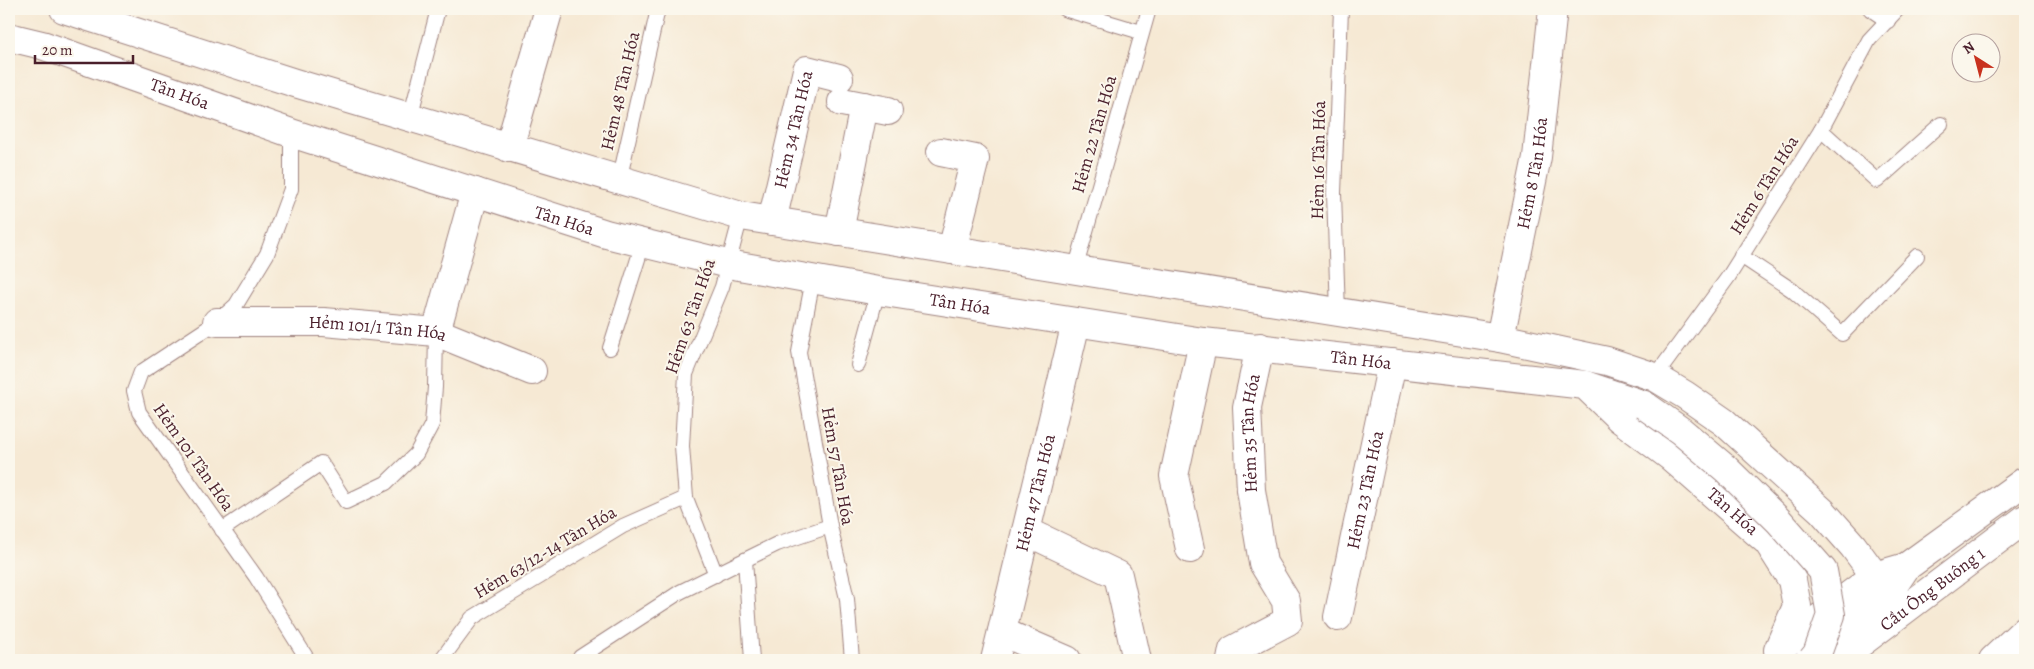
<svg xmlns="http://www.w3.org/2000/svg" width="2034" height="669" font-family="Alegreya,serif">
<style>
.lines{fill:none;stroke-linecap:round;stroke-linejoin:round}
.lane-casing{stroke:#a08480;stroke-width:16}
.street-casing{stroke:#a08480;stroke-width:30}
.secondary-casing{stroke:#a08480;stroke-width:30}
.primary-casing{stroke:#a08480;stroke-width:30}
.lane{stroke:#fff;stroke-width:14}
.street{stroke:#fff;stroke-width:28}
.secondary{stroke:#fff;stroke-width:28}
.primary{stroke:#fff;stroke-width:28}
.primary-bridge-casing{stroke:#a08480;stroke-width:30;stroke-linecap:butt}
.primary-bridge{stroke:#fff;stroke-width:28}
.labels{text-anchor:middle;stroke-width:4;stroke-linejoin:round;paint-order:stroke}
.street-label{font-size:18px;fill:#4a1f2b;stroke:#fbf7ec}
</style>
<rect width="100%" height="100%" fill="#fbf7ec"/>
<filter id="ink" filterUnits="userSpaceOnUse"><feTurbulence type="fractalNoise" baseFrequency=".02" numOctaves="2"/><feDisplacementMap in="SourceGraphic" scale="10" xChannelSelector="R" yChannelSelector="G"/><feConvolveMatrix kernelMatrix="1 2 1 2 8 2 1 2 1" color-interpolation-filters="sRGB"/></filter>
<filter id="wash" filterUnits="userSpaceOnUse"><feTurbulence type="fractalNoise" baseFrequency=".0096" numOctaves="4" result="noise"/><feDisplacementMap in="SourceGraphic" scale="20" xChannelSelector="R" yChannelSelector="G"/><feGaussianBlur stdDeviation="1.12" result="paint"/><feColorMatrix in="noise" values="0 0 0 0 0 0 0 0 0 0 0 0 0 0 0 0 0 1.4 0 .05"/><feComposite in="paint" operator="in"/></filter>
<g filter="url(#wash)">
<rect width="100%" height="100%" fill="#f6e9d4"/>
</g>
<g filter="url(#ink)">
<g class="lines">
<g class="lane-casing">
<g id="lane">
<polyline points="1064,9 1141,32"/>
<polyline points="1870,9 1888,21"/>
<polyline points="410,118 438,9"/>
<polyline points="1821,130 1877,181 1941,124"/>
<polyline points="291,133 291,189 267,254 236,305 217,322 141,372 134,391 139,412 256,577 308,660"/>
<polyline points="619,181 658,9"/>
<polyline points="1741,256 1792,290 1842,334 1917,256"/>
<polyline points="1075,270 1149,9"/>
<polyline points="813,279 799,352 830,526 847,599 852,660"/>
<polyline points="1338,313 1334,193 1341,9"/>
<polyline points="610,348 643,243"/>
<polyline points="858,365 878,291"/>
<polyline points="1655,377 1729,276 1821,130 1869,40 1898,9"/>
<polyline points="222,530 321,463 346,502 386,483 416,454 432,424 435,387 436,332"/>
<polyline points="745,560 752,660"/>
<polyline points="716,575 686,498 682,446 686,374 722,287 741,216"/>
<polyline points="580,657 680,592 777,544 830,526"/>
<polyline points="441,660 472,618 623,526 686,498"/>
</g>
</g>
<g class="street-casing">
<g id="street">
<polyline points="842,102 888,111"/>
<polyline points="509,148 549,9"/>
<polyline points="941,152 975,159 952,250"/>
<path id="s1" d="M772,221L807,70L839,78"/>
<polyline points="839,232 864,106"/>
<path id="s2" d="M217,322H324L436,332L532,371"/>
<polyline points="436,332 475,192"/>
<path id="s3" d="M1500,338L1537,157L1553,9"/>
<polyline points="1026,531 1118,575 1137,660"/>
<polyline points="1190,549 1174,476 1203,342"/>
<path id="s4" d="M1338,617L1392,363"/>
<polyline points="1002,632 1067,660"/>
<path id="s5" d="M995,660L1076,323"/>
<path id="s6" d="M1231,660L1233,650L1288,621L1286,601L1263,563L1251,490L1247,407L1260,347"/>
</g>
</g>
<g class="secondary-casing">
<g id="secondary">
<polyline points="64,9 295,83 741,216 1500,338 1607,361 1655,377 1685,395 1724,422 1822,511 1853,546 1875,576"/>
<path id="s7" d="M9,37L42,45L291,133L606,234L728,264L878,291L1203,342L1585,385L1619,418L1671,457L1768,542L1792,580L1797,606L1778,650"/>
<polyline points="1780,648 1875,576 1906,567 2025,481"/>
<polyline points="1811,651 1888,594 1906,567"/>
</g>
</g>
<g class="primary-casing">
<g id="primary">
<polyline points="1585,385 1644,405"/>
<path id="s8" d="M1838,660L2025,519"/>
<polyline points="1993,660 2025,630"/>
</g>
</g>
<use href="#lane" class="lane"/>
<use href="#street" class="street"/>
<use href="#secondary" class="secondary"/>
<use href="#primary" class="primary"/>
<g class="primary-bridge-casing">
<polyline id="primary-bridge" points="1644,405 1681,431 1726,469 1779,521 1823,571 1831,615 1817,654 1812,660"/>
</g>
<use href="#primary-bridge" class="primary-bridge"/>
</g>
</g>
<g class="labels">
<g class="street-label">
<text transform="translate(620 91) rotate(-77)" y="6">Hẻm 48 Tân Hóa</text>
<text dy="6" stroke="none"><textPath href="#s7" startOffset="180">Tân Hóa</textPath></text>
<text dy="6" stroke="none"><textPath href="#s1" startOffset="94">Hẻm 34 Tân Hóa</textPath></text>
<text transform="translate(1094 134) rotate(-74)" y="6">Hẻm 22 Tân Hóa</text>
<text transform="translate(1318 160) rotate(-89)" y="6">Hẻm 16 Tân Hóa</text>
<text dy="6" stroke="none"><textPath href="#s3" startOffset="168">Hẻm 8 Tân Hóa</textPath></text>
<text transform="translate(1764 185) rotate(-58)" y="6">Hẻm 6 Tân Hóa</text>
<text dy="6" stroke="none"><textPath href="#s7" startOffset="585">Tân Hóa</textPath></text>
<text dy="6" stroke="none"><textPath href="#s7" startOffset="990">Tân Hóa</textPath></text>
<text transform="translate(690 316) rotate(-71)" y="6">Hẻm 63 Tân Hóa</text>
<text dy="6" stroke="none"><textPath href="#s2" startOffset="161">Hẻm 101/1 Tân Hóa</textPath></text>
<text dy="6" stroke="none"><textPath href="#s7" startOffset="1395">Tân Hóa</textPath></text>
<text dy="6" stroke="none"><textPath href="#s6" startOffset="268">Hẻm 35 Tân Hóa</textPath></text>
<text transform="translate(194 457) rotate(55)" y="6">Hẻm 101 Tân Hóa</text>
<text transform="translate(838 466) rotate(80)" y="6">Hẻm 57 Tân Hóa</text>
<text dy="6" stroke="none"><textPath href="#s4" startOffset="130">Hẻm 23 Tân Hóa</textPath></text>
<text dy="6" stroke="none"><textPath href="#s5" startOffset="172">Hẻm 47 Tân Hóa</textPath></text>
<text dy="6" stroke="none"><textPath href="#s7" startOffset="1815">Tân Hóa</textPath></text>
<text transform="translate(545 552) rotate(-31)" y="6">Hẻm 63/12-14 Tân Hóa</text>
<text dy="6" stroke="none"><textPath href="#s8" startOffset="118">Cầu Ông Buông 1</textPath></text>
</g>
</g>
<rect width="2034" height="669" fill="none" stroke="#fbf7ec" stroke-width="30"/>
<g transform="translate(1976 58) rotate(324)"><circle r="24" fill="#fbf7ec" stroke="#b4a19f"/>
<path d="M0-4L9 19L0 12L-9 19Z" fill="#c8321e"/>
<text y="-8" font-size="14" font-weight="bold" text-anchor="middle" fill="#4a1f2b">N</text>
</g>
<path d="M35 55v8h98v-8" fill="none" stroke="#4a1f2b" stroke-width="2.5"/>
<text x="42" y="55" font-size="15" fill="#4a1f2b" stroke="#fbf7ec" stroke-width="4" paint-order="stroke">20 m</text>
</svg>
